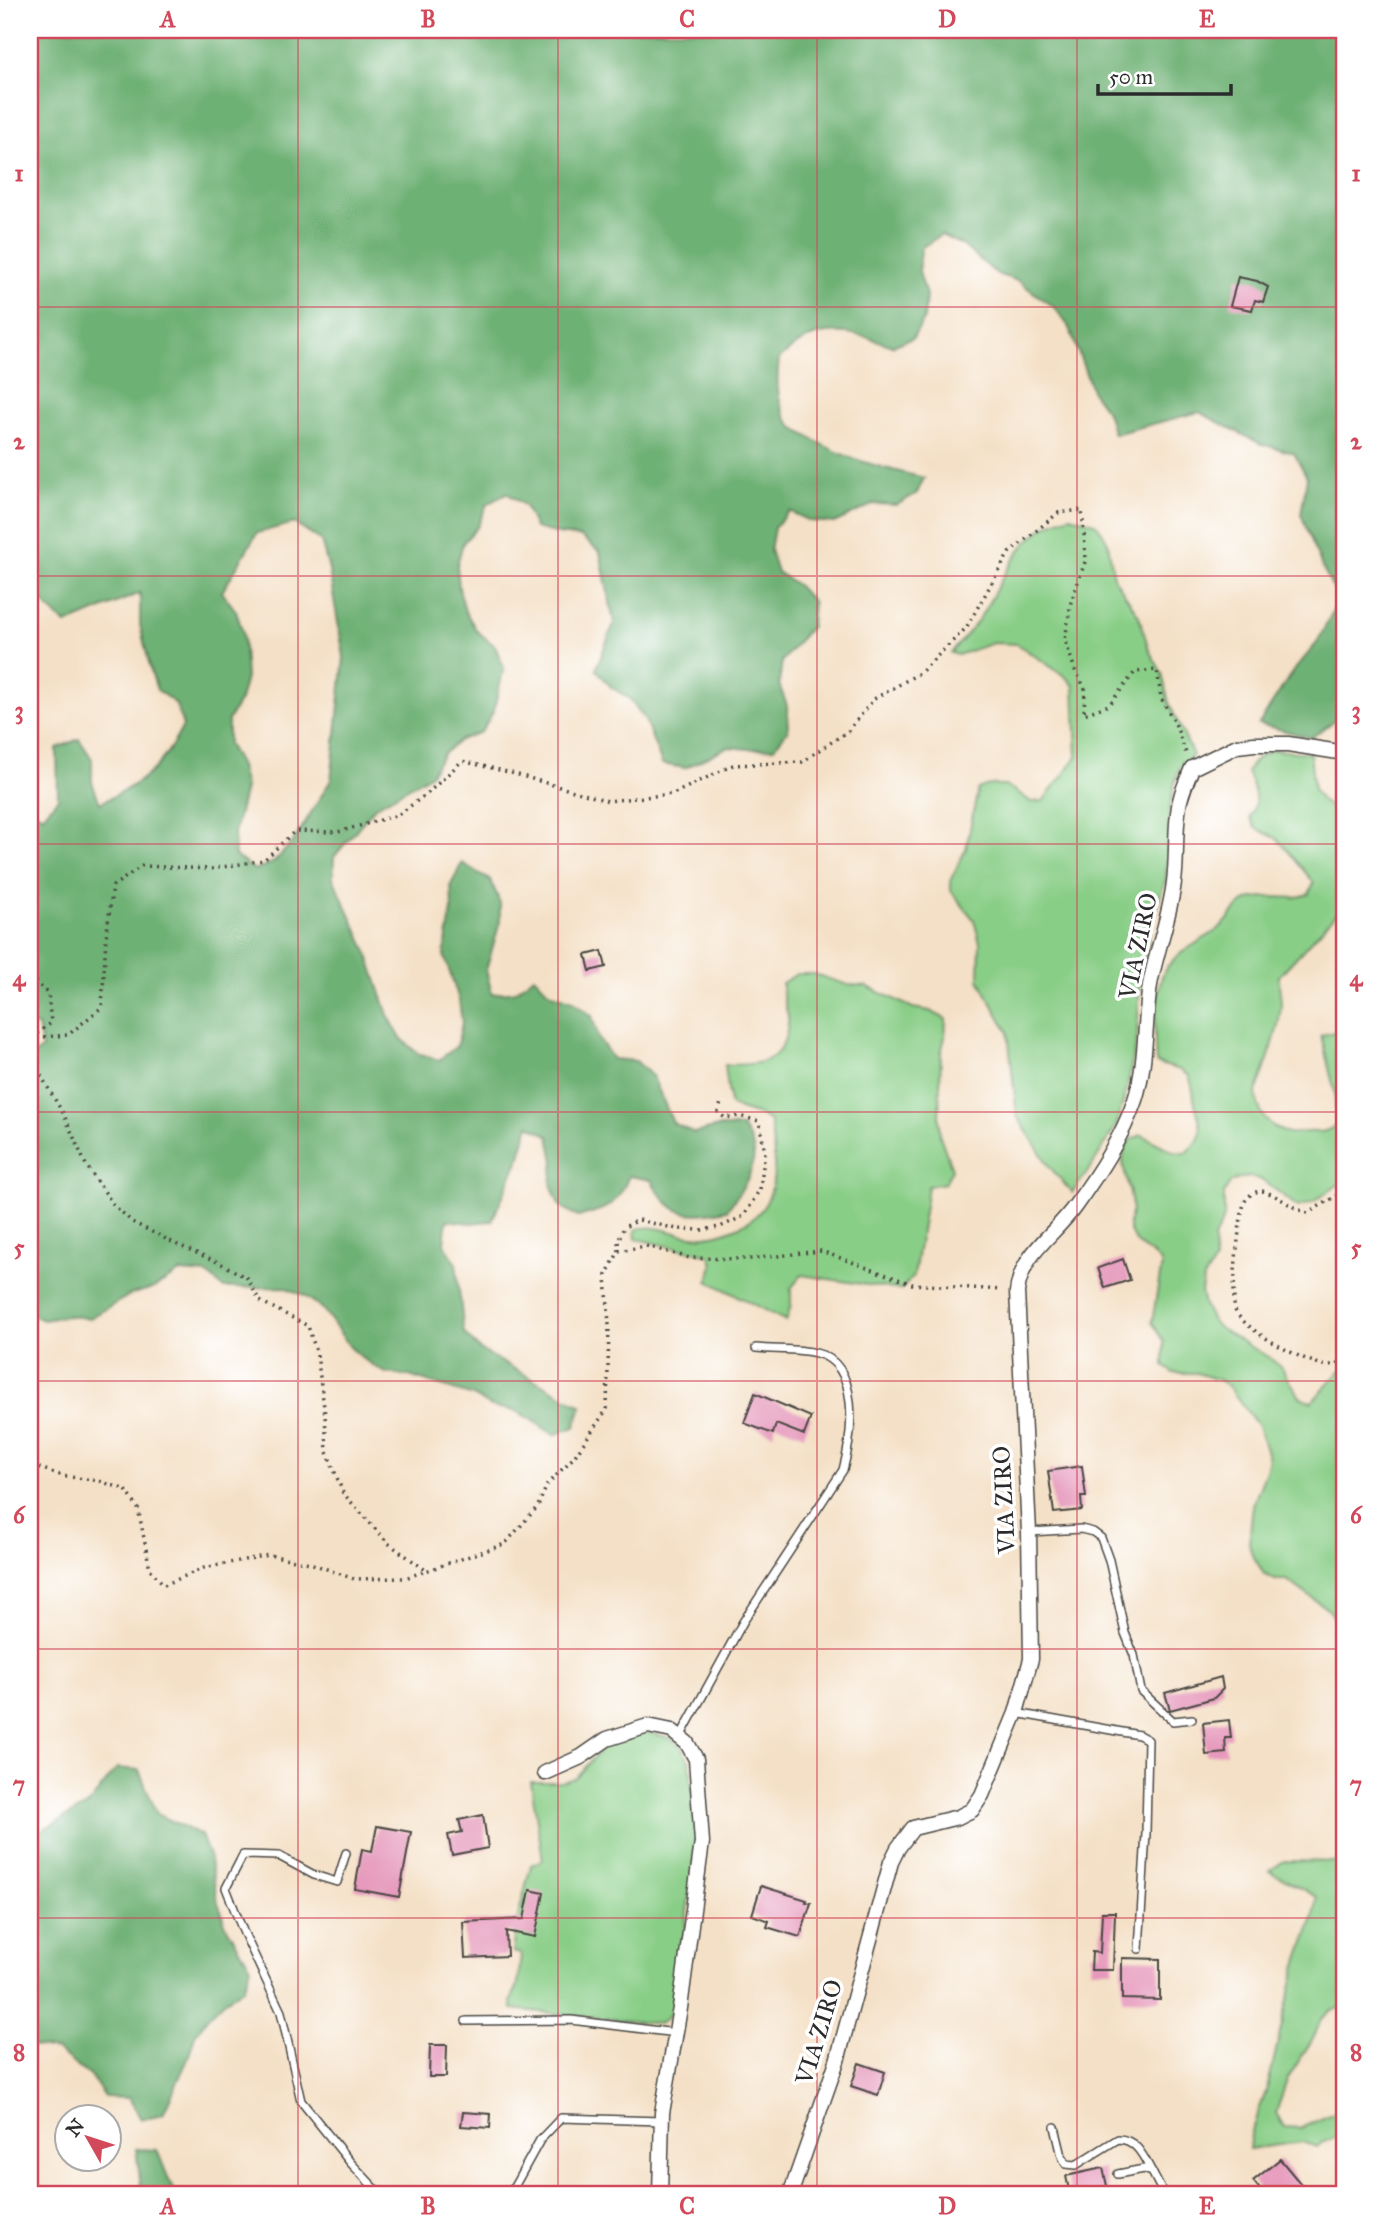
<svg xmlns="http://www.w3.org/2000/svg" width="1375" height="2225" font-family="'IM FELL Great Primer',serif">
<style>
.green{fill:#89ce87;stroke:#5a7c59;stroke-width:2}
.forest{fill:#6eb174;stroke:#4c6e50;stroke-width:2;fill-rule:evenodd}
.building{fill:#e699bc}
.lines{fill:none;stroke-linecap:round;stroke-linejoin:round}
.service-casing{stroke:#494642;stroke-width:10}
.minor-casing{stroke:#494642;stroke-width:17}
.path{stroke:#494642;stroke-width:3.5;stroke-dasharray:2 5;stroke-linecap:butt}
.service{stroke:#fff;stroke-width:7}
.minor{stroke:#fff;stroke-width:14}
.grid{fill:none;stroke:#d1495b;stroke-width:2;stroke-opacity:0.55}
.labels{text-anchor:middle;stroke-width:7;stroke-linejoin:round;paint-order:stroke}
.street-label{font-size:24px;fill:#2b2b2b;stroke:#fff}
.neatline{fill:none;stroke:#d1495b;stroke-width:2.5}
.grid-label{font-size:23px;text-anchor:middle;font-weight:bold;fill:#d1495b}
</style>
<rect width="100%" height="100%" fill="#fff"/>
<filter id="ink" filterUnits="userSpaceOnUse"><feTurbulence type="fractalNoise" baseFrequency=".0143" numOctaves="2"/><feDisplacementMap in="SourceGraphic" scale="14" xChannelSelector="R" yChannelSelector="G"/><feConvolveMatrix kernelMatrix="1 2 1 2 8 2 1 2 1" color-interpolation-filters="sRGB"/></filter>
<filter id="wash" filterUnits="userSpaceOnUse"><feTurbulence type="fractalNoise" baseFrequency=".00686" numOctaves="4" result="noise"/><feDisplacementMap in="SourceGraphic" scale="28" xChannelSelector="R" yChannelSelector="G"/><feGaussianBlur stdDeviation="1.57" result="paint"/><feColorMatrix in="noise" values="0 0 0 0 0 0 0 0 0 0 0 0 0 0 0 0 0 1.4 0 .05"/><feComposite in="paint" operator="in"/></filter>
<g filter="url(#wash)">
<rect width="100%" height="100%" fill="#f4e0c6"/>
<g class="green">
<path d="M1071,516L1095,523L1102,532L1108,543L1114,578L1139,616L1149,650L1162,673L1169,703L1193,755L1179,769L1174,786L1169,814L1166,879L1153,917L1140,981L1137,1039L1127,1088L1116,1126L1092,1166L1072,1193L1049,1166L1017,1116L1008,1032L979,980L980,943L974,920L951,891V879L966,849L978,789C1000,779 1013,788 1031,802L1043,801L1077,757L1074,686L1066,677L1017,644L993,643L958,655L951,653C960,642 971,631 979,619C1005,579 1018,529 1071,516Z"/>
<path d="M1274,750L1310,753L1314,790L1321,800L1340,815L1345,827V904L1279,976C1278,986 1281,995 1281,1004C1280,1028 1265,1070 1256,1092C1257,1111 1268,1129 1289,1133C1294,1134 1300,1132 1305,1132C1323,1131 1320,1135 1337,1125L1335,1093L1321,1035L1345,1030V1180L1313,1202L1298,1207L1264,1181L1253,1177L1242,1178L1231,1182L1224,1193V1218L1214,1238L1215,1261L1203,1280L1201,1292L1204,1305L1211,1319L1219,1328L1270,1358L1281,1367L1300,1397L1312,1402L1345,1365V1637L1330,1611L1287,1580H1275L1264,1574L1252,1554L1249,1543L1253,1505L1266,1471L1269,1459L1258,1426L1229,1387L1219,1380L1197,1373H1173L1164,1366V1341L1152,1322L1162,1264C1152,1249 1139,1251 1131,1234C1126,1225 1131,1217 1132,1208C1132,1189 1118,1166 1125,1148C1128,1140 1134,1138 1142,1135L1174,1152L1186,1153C1211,1133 1198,1123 1194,1098C1193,1090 1192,1084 1189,1076L1180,1070L1156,1063C1154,1042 1154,983 1167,967C1181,949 1203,941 1220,928C1231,919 1236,904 1251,899C1271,893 1288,902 1309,894L1314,883L1284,846L1276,838L1255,828L1250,817C1260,799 1254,790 1247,772C1254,759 1260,754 1274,750Z"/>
<path d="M797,974H814L848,985L866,986L913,1008L930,1011L946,1019L945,1037L941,1053L939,1119L940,1136L952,1169L945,1183L928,1186L914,1276L900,1290L802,1275L791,1288V1305L786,1321L708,1281L713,1265L710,1255L636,1239L635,1230C653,1222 674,1235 693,1236C707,1238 723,1233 735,1228C783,1210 776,1163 770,1121C758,1112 743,1112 730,1105L725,1065C750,1064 777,1067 785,1038C787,1032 789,1023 788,1016C785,1003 782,998 782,983Z"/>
<path d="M646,1732L670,1738L680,1746L690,1762L696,1839L677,1994C673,2007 672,2017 659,2024L512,2009L511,2001L518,1985L521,1954L513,1952L518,1917L531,1865L543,1860L531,1782H562L575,1778L605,1745Z"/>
<path d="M1284,1861L1345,1862V2007L1331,2010L1321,2019L1315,2035L1287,2080L1276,2113L1284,2127L1301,2128L1345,2108V2134L1321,2143L1318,2147L1302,2142L1249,2149C1250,2125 1263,2105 1269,2081C1278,2043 1286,2004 1297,1965C1304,1942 1315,1921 1317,1897L1269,1871Z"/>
</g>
<g class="forest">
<path d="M30,30H1345V713L1311,738L1259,724L1291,674L1317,643L1339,599L1322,567L1301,514L1307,477L1294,453L1261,444L1199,412L1114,434L1107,412L1093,393L1069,327L1055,308L1018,281L997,274L962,245L941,235L921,248L919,272L926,295L924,319L913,338L892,346C864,335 829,324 801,342C793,346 786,354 779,359C776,382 776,409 793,427C797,431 806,435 811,438C846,460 884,468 924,478L917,493L897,505L874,504L834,523L810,521L789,511L774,528L770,550L777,572L797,585L813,602L811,626L782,661L779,684L787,706L788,730L774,748L750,749L727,747L685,768L662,764L645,720L630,699L611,687L596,669L614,623L600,552L581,537L558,534L535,528L525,506L507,493L487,504L478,526L463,543L457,565L459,588L465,611L477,631L495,646L504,668L493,712L481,732L460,740L443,754L430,775L375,807L334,857L333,878L366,949L388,1015L400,1037L417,1053L439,1060L457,1046L462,1023L459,1000L444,955L452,909L451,885L462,863L491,881L500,903V922L486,970L492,994L516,991L534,976L550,993L573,1001L592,1016L599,1039L613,1059L636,1061L653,1077L673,1123L694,1133L718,1127H742C746,1133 752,1141 753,1148C757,1170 740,1193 727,1210C687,1217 673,1218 651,1180L629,1176C617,1206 609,1208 578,1217L559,1205L551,1184L554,1161L549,1136L529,1125L519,1159L492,1221L470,1223L447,1220L444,1243L456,1263L464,1333L480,1350L582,1406L575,1427L554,1435L535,1422L516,1411L493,1407L473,1396L409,1376L386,1373L366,1361L350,1347L323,1309L305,1296L284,1287L224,1288L207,1274L180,1272L154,1288L132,1294L90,1318L66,1316L44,1320L30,1315V1059L42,1048L38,1026L30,1024V809L43,816L58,798L57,748L79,739L92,759V782L100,803C144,781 160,771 183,726L176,704L157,690L150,668L140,625V593L66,624L48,608L30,585ZM294,523L321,541L329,570L344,657L331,780L293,842L274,862L255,870L235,856L234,833L245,788L240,766L228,744V720L240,700L246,678L243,633L236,611L222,592L257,533Z"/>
<polygon points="117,1768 139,1770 157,1814 201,1835 209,1856 218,1903 226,1926 251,1967 243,1989 224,2001 208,2017 195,2035 188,2059 163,2114 141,2119 129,2098 105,2097 92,2078 56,2050 30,2046 30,1836 87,1806"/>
<polygon points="136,2149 157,2150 175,2195 142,2195"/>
</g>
<g id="blocks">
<g class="building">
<polygon points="1238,277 1257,281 1268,287 1263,302 1255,300 1252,310 1230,306"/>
<polygon points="602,951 606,967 590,971 586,955"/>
<polygon points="1123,1259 1130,1280 1105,1288 1098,1268"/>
<polygon points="755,1393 811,1417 804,1435 776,1424 773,1434 744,1423"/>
<polygon points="1082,1466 1086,1497 1081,1497 1082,1510 1054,1513 1048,1471"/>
<polygon points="1221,1677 1223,1689 1214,1698 1170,1710 1165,1693"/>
<polygon points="1229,1720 1231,1738 1225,1738 1226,1753 1206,1755 1203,1723"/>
<polygon points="483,1815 488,1848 452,1855 448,1835 462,1832 459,1820"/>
<polygon points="377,1826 411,1832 399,1897 355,1889 362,1849 372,1851"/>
<polygon points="761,1886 807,1900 806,1902 811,1903 800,1937 767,1927 769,1921 752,1915"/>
<polygon points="530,1890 544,1893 535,1937 506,1931 507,1956 465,1958 463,1922 524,1919"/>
<polygon points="1102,1912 1115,1912 1113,1970 1091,1970 1092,1952 1100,1953"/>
<polygon points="1122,1958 1160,1959 1160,2000 1122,1999"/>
<polygon points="430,2045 447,2045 446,2077 429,2077"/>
<polygon points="859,2063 885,2072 878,2095 851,2086"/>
<polygon points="463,2112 491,2114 490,2128 461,2126"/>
<polygon points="1280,2159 1310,2195 1266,2195 1263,2193 1253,2181"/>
<polygon points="1103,2168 1109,2195 1070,2195 1066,2176"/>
</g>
</g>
</g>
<g filter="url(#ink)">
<use href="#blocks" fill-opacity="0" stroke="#494642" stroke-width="2"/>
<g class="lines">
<g class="service-casing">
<g id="service">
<polyline points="1030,1532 1081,1529 1093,1532 1101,1538 1109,1560 1125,1633 1134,1655 1141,1691 1173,1721 1192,1719"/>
<polyline points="1016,1713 1139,1735 1148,1740 1146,1833 1139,1949"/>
<path d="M680,1737L743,1622L843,1470C852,1437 862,1364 816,1353C798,1348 775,1350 756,1348"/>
<polyline points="346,1853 337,1882 314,1875 279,1856 243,1855 226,1888 243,1931 281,2012 301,2101 350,2162 381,2195"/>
<polyline points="466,2021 571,2020 676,2033"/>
<path d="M1055,2127L1062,2156L1066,2164L1076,2165L1118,2139C1137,2139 1144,2158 1152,2172"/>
<polyline points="1118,2174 1144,2169 1152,2172 1164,2195"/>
<polyline points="502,2195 514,2187 540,2140 561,2118 661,2121"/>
</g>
</g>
<g class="minor-casing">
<g id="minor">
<polyline points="545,1773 581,1757 607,1739 648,1726 672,1731 687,1743 696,1759 702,1842 680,2008 662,2113 660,2195"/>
<path d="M790,2195L837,2061L891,1862L898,1848L913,1828L958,1817L972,1810L982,1795L1016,1713L1031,1659L1029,1532L1017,1292C1022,1252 1053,1237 1075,1206C1098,1174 1122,1138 1135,1100C1147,1062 1144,1025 1150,985C1156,951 1170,917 1174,882C1177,859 1175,836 1178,813C1179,797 1186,783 1192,768L1237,746L1254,744H1288L1345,753"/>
</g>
</g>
<g class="path">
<polyline points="30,976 48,994 51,1023 31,1038 33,1062 64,1115 86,1165 113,1204 132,1222 178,1245 220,1263 247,1278 260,1301 308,1326 317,1354 325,1415 327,1452 343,1493 388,1543 427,1571"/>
<polyline points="30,1038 68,1035 102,1007 106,938 113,886 142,866 211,869 264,860 295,831 338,832 398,815 428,793 462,761 508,772 608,801 673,794 733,765 802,762 848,731 874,699 921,672 966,628 1009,553 1058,513 1082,510 1086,559 1071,602 1065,640 1075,670 1085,688 1084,714 1109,705 1135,672 1157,670 1161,698 1175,723 1187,756"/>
<path d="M1338,1195L1308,1213C1294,1210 1271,1190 1260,1191C1253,1192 1246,1197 1244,1204C1239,1218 1231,1298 1235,1310C1242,1329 1306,1363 1325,1365C1332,1366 1339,1363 1345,1359"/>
<polyline points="619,1251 618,1241 624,1227 639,1220 677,1229 702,1230 720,1227 744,1216 760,1189 765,1152 759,1121 739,1116 725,1118 718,1112 721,1103"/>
<polyline points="30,1449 37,1467 63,1476 100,1481 126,1490 138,1508 150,1569 164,1585 204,1568 269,1555 310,1563 354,1579 405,1578 505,1544 538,1506 547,1485 574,1457 607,1409 609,1326 606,1275 619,1251 646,1246 690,1258 750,1259 821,1251 912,1284 1001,1290"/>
</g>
<use href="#service" class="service"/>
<use href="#minor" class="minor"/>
</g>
</g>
<path class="grid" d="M298,30V2195M558,30V2195M817,30V2195M1077,30V2195M30,307H1345M30,576H1345M30,844H1345M30,1112H1345M30,1381H1345M30,1649H1345M30,1918H1345"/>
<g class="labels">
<g class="street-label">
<text transform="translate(1138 946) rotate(-78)" y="8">VIA ZIRO</text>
<text transform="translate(1004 1500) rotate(-93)" y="8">VIA ZIRO</text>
<text transform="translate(819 2032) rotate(-73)" y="8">VIA ZIRO</text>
</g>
</g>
<rect width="1375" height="2225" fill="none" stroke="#fff" stroke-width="77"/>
<g transform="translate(88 2138) rotate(309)"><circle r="33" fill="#ffffff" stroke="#aaaaaa" stroke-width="2"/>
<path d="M0-5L12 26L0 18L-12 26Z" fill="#d1495b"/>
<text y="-10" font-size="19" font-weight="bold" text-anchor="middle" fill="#2b2b2b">N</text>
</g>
<path d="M1098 84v10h133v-10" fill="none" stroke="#2b2b2b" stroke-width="3.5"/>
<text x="1109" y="84" font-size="21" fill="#2b2b2b" stroke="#ffffff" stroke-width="5" paint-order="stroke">50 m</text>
<rect x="38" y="38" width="1298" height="2148" class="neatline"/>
<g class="grid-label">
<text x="168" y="27">A</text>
<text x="428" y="27">B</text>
<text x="687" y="27">C</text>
<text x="947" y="27">D</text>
<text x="1207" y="27">E</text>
<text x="19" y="181">1</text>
<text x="1356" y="181">1</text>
<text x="19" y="449">2</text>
<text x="1356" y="449">2</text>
<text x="19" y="718">3</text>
<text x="1356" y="718">3</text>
<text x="19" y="986">4</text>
<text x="1356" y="986">4</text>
<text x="19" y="1255">5</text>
<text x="1356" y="1255">5</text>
<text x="19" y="1523">6</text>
<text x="1356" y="1523">6</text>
<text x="19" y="1792">7</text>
<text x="1356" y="1792">7</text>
<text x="19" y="2060">8</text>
<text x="1356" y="2060">8</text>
<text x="168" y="2214">A</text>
<text x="428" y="2214">B</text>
<text x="687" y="2214">C</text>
<text x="947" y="2214">D</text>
<text x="1207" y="2214">E</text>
</g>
</svg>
